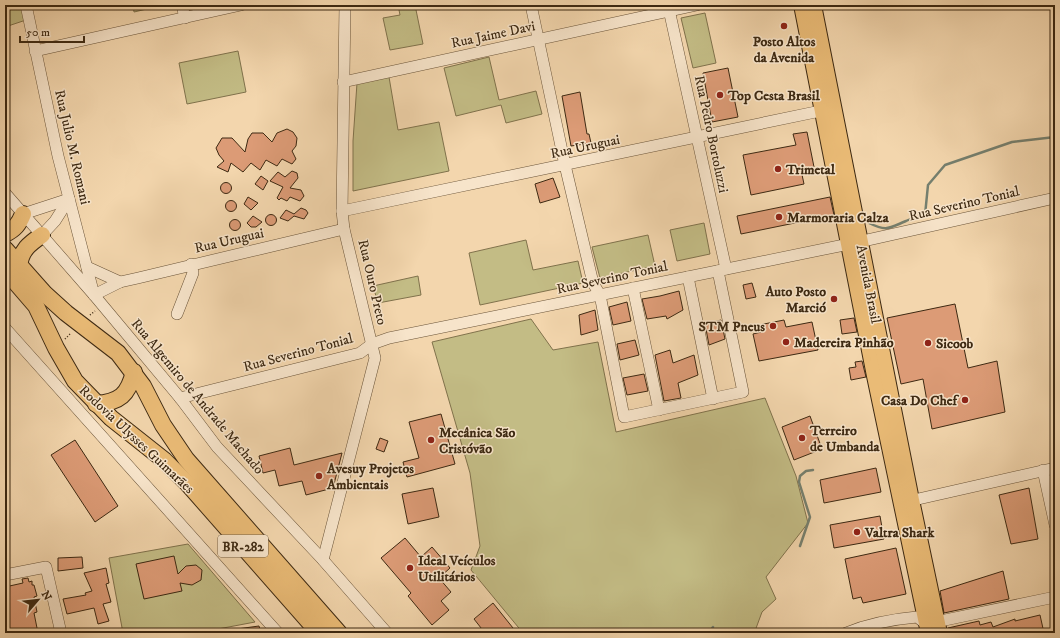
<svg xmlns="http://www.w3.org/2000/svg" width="1060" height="638" font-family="'IM FELL DW Pica',serif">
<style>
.green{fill:#c3bc85;stroke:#80724c}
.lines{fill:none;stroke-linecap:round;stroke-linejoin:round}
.stream{stroke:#757f6e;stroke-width:2.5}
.building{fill:#dc9b76;stroke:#3d2912}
.minor-casing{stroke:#6a5439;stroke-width:12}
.major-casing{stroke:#3d2912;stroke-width:16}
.highway-casing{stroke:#3d2912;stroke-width:18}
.path{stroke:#3d2912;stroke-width:1.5;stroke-dasharray:1 2;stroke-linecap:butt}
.minor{stroke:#f7e4ca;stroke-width:11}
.major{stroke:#eabb76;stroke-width:14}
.highway{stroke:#eabb76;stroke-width:16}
.poi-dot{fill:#8f2418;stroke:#f7e4ca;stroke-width:1.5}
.labels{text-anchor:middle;stroke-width:3;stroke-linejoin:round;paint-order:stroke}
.shield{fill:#f7e4ca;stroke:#756149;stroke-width:1}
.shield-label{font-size:13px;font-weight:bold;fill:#3d2912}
.street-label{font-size:14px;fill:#3d2912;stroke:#f7e4ca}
.poi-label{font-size:14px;font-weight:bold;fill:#3d2912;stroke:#f7e4ca;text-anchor:start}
</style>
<rect width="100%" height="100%" fill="#f3d6ad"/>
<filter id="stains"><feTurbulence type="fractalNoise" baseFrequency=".005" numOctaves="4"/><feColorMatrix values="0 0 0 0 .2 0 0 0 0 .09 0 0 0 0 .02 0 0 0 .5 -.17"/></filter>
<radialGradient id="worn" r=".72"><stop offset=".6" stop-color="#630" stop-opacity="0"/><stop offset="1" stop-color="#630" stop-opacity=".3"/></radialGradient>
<g class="green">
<polygon points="5,5 22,5 26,20 5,27"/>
<polygon points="133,5 164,5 134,12"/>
<polygon points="398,5 415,5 423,44 390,50 383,18 400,15"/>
<polygon points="705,13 716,63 693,68 681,18"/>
<polygon points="238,51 246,92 187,104 179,63"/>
<polygon points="489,57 499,100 536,91 542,114 506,123 501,105 456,116 444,68"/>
<polygon points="389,77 398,130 439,122 449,171 353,191 353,141 357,83"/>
<polygon points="704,223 710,254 677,261 670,230"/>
<polygon points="648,235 655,266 600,278 592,247"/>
<polygon points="526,240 533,270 578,261 583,283 480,305 469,253"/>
<polygon points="418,276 421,295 378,303 373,286"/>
<polygon points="531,319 553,350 598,342 616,432 765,398 796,476 808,523 766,577 776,599 762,612 755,631 747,633 523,633 471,570 480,546 470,473 432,342"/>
<polygon points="188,544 255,622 197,633 123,633 109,558"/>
</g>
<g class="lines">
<g class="stream">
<path d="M869,223C887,232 889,228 906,221C912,218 919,217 925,215L928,185L945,165L1012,142L1055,137"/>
<polyline points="800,546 810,517 799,482 800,476 806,471 813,470"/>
<polyline points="709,633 713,627"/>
</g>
</g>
<g class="building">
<polygon points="728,68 738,117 712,122 703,73"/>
<polygon points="580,92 587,134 589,134 591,143 571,146 562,96"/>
<polygon points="287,129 293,132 297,138 296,146 292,151 296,159 292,164 282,159 277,166 266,160 260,170 251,163 243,172 231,163 228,172 217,167 224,161 219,155 216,148 222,138 232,138 245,152 248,139 252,133 263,133 272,142 277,133"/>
<polygon points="807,132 814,167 801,170 804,184 751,195 743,155 796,145 793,134"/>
<polygon points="292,171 297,173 298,178 290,188 301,190 304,196 300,201 290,197 287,201 281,198 279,200 277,198 283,187 270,181 278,172 285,177"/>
<polygon points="261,176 268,181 263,190 255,184"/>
<polygon points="553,178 560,197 540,203 535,184"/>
<circle cx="226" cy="188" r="5.5"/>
<polygon points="248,197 258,203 251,210 244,204"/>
<polygon points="830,197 834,215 741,234 737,216"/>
<circle cx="231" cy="206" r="5.5"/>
<polygon points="301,208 306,210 308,213 304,219 294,216 288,221 280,218 286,210 294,214"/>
<circle cx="271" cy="220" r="5.5"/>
<polygon points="253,216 262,222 256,227 251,227 247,223"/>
<circle cx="235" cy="225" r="5.5"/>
<polygon points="752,283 756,297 746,299 743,285"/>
<polygon points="679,291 683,310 667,319 666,316 647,319 642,299 660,296"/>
<polygon points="627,302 631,321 613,325 609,307"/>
<polygon points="955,304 968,368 997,361 1005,412 932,429 923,379 901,384 887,318"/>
<polygon points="595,310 598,330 581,335 579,315"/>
<polygon points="854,318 857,332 842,334 840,320"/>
<polygon points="721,320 725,339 709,345 705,324"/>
<polygon points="784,320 786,327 812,322 818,350 759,361 753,334 761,332 759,325"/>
<polygon points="635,340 639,355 620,360 617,344"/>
<polygon points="670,350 673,363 694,355 698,375 678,383 681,398 664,401 655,355"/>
<polygon points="862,361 866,377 851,380 849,368 856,367 855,362"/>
<polygon points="644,374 648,391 627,395 623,378"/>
<polygon points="441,414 455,464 407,477 403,462 419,458 409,422"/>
<polygon points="810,416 822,449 794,460 782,427"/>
<polygon points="380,438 388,441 384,452 376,449"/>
<polygon points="75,440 118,506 95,522 51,455"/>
<polygon points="290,448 294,465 342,453 333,488 306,495 302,481 279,486 275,470 263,473 259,456"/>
<polygon points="876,468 881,492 824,503 820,480"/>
<polygon points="433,488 439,517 408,524 402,494"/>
<polygon points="1029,488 1038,539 1011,544 999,495"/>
<polygon points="880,516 884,539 834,548 830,525"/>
<polygon points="405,538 421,557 432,547 450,568 439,578 451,592 441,601 449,610 432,625 408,596 411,593 381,558"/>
<polygon points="896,548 906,594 863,603 861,597 853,599 845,559"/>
<polygon points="174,556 178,574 186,566 196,565 202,570 201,580 192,585 180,583 182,591 144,599 136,564"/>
<polygon points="82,557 83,568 58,571 58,558"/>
<polygon points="106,568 109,583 106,584 111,602 103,604 109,621 98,624 94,608 67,614 63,599 86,595 85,593 92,591 84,573"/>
<polygon points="1003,571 1009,599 944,613 940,591"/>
<polygon points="28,578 29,582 32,581 32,585 34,585 37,596 34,597 37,612 34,613 38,633 5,633 5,587 23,583 22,579"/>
<polygon points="493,603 517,633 485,633 474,619"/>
<polygon points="1040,615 1044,633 948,633 948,628 979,621 980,625 991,622 993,627 1015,619 1015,621"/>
<polygon points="259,626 261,633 237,633 237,629"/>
</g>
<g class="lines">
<g class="minor-casing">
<g id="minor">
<polyline points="26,5 58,156 94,295 120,282 138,278 344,229"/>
<polyline points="182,5 185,18"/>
<polyline points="531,5 565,165 593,283 600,295 624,417 743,392 718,271"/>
<polyline points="668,5 726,269"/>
<polyline points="35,51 241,5"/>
<polyline points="343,82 697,5"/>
<polyline points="5,193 94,295 180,398 217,447 323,560 387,633"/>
<polyline points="342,211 830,109"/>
<polyline points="23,214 69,199"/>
<polyline points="42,235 55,221 69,199"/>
<polyline points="87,267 120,282"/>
<polyline points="688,277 713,399"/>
<polyline points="633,288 659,410"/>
<polyline points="177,314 193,273 191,264"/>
<polyline points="5,328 278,633"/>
<polyline points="180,398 360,353 372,344 389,338 854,243 1055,198"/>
<polyline points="1043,470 1055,525"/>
<polyline points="905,502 1055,468"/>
<polyline points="323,560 375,358 344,229 342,211 345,5"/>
<polyline points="5,575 46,567 61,633"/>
<path d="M846,633C868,624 894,619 917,617L926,624L1055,597"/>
</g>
</g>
<g class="major-casing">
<g id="major">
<polyline points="801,5 874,376 928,633"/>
<polyline points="814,5 912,500 940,633"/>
</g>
</g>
<g class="highway-casing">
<g id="highway">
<path d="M5,234C15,229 19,224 23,214"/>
<polyline points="5,249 45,294 66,313 118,353 143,386 163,425 186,459 339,633"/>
<path d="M19,266C21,250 29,244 42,235"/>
<polyline points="5,270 36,306 56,348 75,381 111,418 164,460 188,484 319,633"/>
<path d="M96,404C120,402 128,395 134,372"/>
</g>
</g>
<g class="path">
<polyline points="90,315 95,311"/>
<polyline points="65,339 71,333"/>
</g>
<use href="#minor" class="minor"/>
<use href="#major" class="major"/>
<use href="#highway" class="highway"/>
</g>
<g class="poi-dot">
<circle cx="784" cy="26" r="4"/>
<circle cx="720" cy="95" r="4"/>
<circle cx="778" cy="169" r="4"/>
<circle cx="779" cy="217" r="4"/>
<circle cx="834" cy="299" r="4"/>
<circle cx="773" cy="326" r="4"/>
<circle cx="786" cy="342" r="4"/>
<circle cx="928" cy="343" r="4"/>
<circle cx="965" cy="400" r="4"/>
<circle cx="802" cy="438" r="4"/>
<circle cx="431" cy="440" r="4"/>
<circle cx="319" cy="476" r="4"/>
<circle cx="857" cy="532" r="4"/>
<circle cx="410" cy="568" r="4"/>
</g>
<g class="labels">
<rect class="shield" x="218" y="535" width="50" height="22" rx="3"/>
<g class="shield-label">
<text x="243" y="551">BR-282</text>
</g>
<g class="street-label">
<text transform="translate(493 34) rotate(-12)" y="5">Rua Jaime Davi</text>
<text transform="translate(712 134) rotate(78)" y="5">Rua Pedro Bortoluzzi</text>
<text transform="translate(585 146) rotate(-12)" y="5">Rua Uruguai</text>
<text transform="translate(73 147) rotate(77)" y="5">Rua Julio M. Romani</text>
<text transform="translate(964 203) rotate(-13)" y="5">Rua Severino Tonial</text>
<text transform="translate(229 240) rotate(-13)" y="5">Rua Uruguai</text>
<text transform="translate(612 277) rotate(-12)" y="5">Rua Severino Tonial</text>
<text transform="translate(373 282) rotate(77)" y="5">Rua Ouro Preto</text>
<text transform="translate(869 284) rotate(79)" y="5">Avenida Brasil</text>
<text transform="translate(298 352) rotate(-15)" y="5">Rua Severino Tonial</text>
<text transform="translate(198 396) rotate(50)" y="5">Rua Algemiro de Andrade Machado</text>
<text transform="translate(137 439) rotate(43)" y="5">Rodovia Ulysses Guimarães</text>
</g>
<g class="poi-label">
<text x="784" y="46" text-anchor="middle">Posto Altos<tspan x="784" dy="16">da Avenida</tspan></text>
<text x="728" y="100">Top Cesta Brasil</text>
<text x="786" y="174">Trimetal</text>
<text x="787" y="222">Marmoraria Calza</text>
<text x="826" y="296" text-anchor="end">Auto Posto<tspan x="826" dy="16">Marció</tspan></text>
<text x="765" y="331" text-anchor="end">STM Pneus</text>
<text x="794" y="347">Madereira Pinhão</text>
<text x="936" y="348">Sicoob</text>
<text x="957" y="405" text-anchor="end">Casa Do Chef</text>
<text x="810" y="435">Terreiro<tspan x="810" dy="16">de Umbanda</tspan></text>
<text x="439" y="437">Mecânica São<tspan x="439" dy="16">Cristóvão</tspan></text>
<text x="327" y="473">Avesuy Projetos<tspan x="327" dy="16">Ambientais</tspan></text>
<text x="865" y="537">Valtra Shark</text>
<text x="418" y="565">Ideal Veículos<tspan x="418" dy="16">Utilitários</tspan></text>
</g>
</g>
<rect width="1060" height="638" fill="none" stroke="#f3d6ad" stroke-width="20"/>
<rect x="6" y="6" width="1048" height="626" fill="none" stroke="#3d2912" stroke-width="2"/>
<rect x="10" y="10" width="1040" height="618" fill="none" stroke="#3d2912"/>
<g transform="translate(38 600) rotate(62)" stroke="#f7e4ca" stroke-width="3" paint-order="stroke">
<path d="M0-3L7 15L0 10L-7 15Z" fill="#3d2912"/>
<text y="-6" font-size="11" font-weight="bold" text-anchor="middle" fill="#3d2912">N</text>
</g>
<path d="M20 36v6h64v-6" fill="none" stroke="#3d2912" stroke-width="2"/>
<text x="26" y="36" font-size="12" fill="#3d2912" stroke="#f7e4ca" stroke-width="3" paint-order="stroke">50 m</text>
<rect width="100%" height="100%" filter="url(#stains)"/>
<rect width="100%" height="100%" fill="url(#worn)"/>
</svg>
